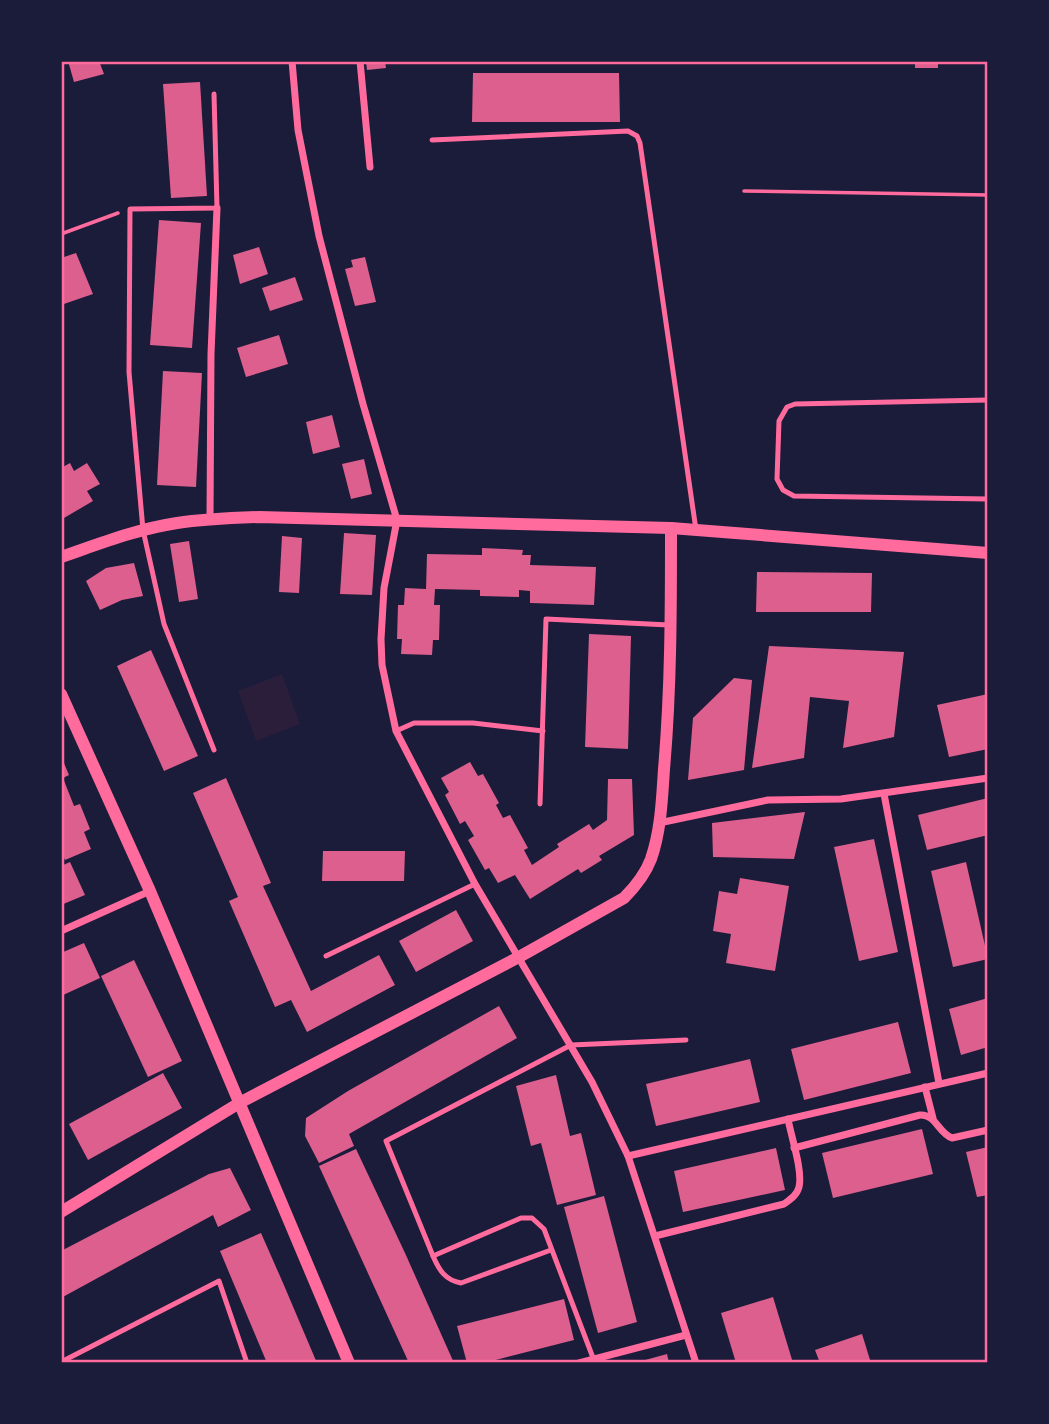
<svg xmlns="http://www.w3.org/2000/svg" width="1049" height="1424" font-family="'Libre Baskerville',serif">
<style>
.green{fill:#2a1e3b}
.building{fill:#dd5f8e}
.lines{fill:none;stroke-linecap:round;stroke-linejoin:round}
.path{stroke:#ff6b9d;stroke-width:3.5}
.service{stroke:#ff6b9d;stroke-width:5}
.minor{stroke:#ff6b9d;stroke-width:7}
.tertiary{stroke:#ff6b9d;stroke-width:12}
.neatline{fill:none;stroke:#ff6b9d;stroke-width:2.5}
</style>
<rect width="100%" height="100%" fill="#1b1b3a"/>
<polygon class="green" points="282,674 300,724 256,741 238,691"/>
<g class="building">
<polygon points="68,61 99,61 104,74 74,82"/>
<polygon points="366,61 385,61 386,68 367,70"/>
<rect x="915" y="61" width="23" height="7"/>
<polygon points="473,73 619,73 620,122 472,122"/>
<polygon points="200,82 207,196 171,198 163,84"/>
<polygon points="159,220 201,223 192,348 150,345"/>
<polygon points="259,247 268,274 240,284 233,255"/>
<polygon points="76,253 93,294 61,305 61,258"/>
<polygon points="365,257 376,302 355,306 345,269 353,267 351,260"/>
<polygon points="295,277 303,300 270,311 262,288"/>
<polygon points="279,335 288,364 246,377 237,348"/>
<polygon points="163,371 202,373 196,487 157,485"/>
<polygon points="332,415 340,447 313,454 306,422"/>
<polygon points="364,459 372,494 351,499 342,464"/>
<polygon points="70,463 74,471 87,463 100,484 87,491 93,501 64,518 61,512 61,468"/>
<polygon points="344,533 376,535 372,595 340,594"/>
<polygon points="282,536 302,538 299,593 279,592"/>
<polygon points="189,541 198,599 179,602 170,544"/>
<polygon points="482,548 523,550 522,555 531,555 530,565 596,567 594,605 530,603 530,591 519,590 519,597 480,596 480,590 435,589 434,605 440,605 439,640 433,640 432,655 401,654 402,639 397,639 398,605 404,605 405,588 426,589 427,554 482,555"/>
<polygon points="134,563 143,596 122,600 100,610 86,581 106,568"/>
<polygon points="757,572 872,573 871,612 756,612"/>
<polygon points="589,634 631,636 628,749 585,747"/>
<polygon points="769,646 904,652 894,737 843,748 849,701 810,697 804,758 752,768"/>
<polygon points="151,650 198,756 164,771 117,666"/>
<polygon points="734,678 752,680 744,770 688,780 693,718"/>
<polygon points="988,694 988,749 949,757 937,705"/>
<polygon points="61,756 69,775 63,778 74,806 80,804 90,829 84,832 91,849 65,860 61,851"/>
<polygon points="470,762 478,776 483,774 499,803 496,805 503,818 510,815 528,848 524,850 532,865 559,847 557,844 589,824 593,830 607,820 608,779 632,779 634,835 599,856 602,860 581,873 578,869 530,899 515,875 498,883 489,868 485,870 468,840 474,836 465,821 460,824 445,795 449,792 441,778"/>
<polygon points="226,778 271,883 263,886 311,991 379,955 395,985 307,1032 291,1000 275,1007 229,901 238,897 193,793"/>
<polygon points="988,798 988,835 927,850 918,815"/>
<polygon points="805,812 794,859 713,857 712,823"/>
<polygon points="874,839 898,952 859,961 834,847"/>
<polygon points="323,851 405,851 404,881 322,881"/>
<polygon points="70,862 85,895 61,905 61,866"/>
<polygon points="966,862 988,959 953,967 931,871"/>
<polygon points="740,878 789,886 775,971 726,963 731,934 713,931 719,891 737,894"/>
<polygon points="456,910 473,941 416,972 399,941"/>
<polygon points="84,943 100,978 61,996 61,953"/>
<polygon points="134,960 182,1061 148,1077 101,976"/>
<polygon points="988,998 988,1047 961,1055 949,1009"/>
<polygon points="499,1006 517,1038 349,1134 354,1146 319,1163 305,1136 306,1118 348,1091"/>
<polygon points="898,1022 911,1073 804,1100 791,1049"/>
<polygon points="750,1059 760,1102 656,1126 646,1084"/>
<polygon points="163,1073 182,1108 88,1160 69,1124"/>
<polygon points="556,1075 570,1136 581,1133 596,1195 557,1205 541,1143 531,1146 516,1086"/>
<polygon points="922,1129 933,1174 833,1198 822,1153"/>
<polygon points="988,1147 988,1195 977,1197 966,1152"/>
<polygon points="776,1148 785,1190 683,1212 674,1171"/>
<polygon points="356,1149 405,1253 454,1363 409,1363 319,1166"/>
<polygon points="230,1168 251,1210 218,1227 213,1215 61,1298 61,1251 209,1174"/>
<polygon points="604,1196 637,1322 598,1333 564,1207"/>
<polygon points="261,1233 283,1283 317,1363 267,1363 220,1251"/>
<polygon points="773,1297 793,1363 736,1363 721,1313"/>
<polygon points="564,1299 574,1340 484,1363 467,1363 457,1326"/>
<polygon points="862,1334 871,1363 820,1363 815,1350"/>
<polygon points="667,1354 669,1363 638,1363 638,1362"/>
</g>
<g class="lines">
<g class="path">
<polyline points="744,191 988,195"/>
<polyline points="61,234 118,213"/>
</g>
<g class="service">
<polyline points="214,94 217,208 130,209 129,372 143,530 164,624 214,750"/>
<polyline points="432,140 628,131 637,136 640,143 696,530"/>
<polyline points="988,400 795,404 787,407 779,421 777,479 783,490 794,496 988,499"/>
<polyline points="396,731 414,723 473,723 543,731"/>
<polyline points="540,804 546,619 669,625"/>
<polyline points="326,956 475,884"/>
<path d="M551,1250L461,1283C445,1280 439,1270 433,1256L386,1141L571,1045L686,1040"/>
<polyline points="433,1256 521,1218 532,1218 544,1229 595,1363"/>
<polyline points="61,1362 219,1281 247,1363"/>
</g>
<g class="minor">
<polyline points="292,61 298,130 319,236 363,404 397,520 384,588 381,639 382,665 396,731 475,884 592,1082 628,1156 696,1363"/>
<polyline points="360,61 370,167"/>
<polyline points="210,519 211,354 217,208"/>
<polyline points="884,794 939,1083"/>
<polyline points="659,823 768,800 841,799 988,778"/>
<polyline points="61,931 150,891"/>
<polyline points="925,1087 933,1118"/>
<path d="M794,1148L920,1115C936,1114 938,1133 952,1138L988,1130"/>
<polyline points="628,1156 988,1073"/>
<path d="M655,1236L784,1204C791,1199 797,1195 799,1187C803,1171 791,1136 788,1119"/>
<polyline points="579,1363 686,1335"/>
</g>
<g class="tertiary">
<path d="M61,557C99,544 137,529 177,523C204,519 231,518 259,517L671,528L988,553"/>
<polyline points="61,694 150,891 349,1363"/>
<path d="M61,1212L241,1102L519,957L624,898C636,886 645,875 651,859C661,830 662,799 664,769C671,689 671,608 671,528"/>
</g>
</g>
<rect width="1049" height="1424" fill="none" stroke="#1b1b3a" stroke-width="126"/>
<rect x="63" y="63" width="923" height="1298" class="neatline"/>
</svg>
